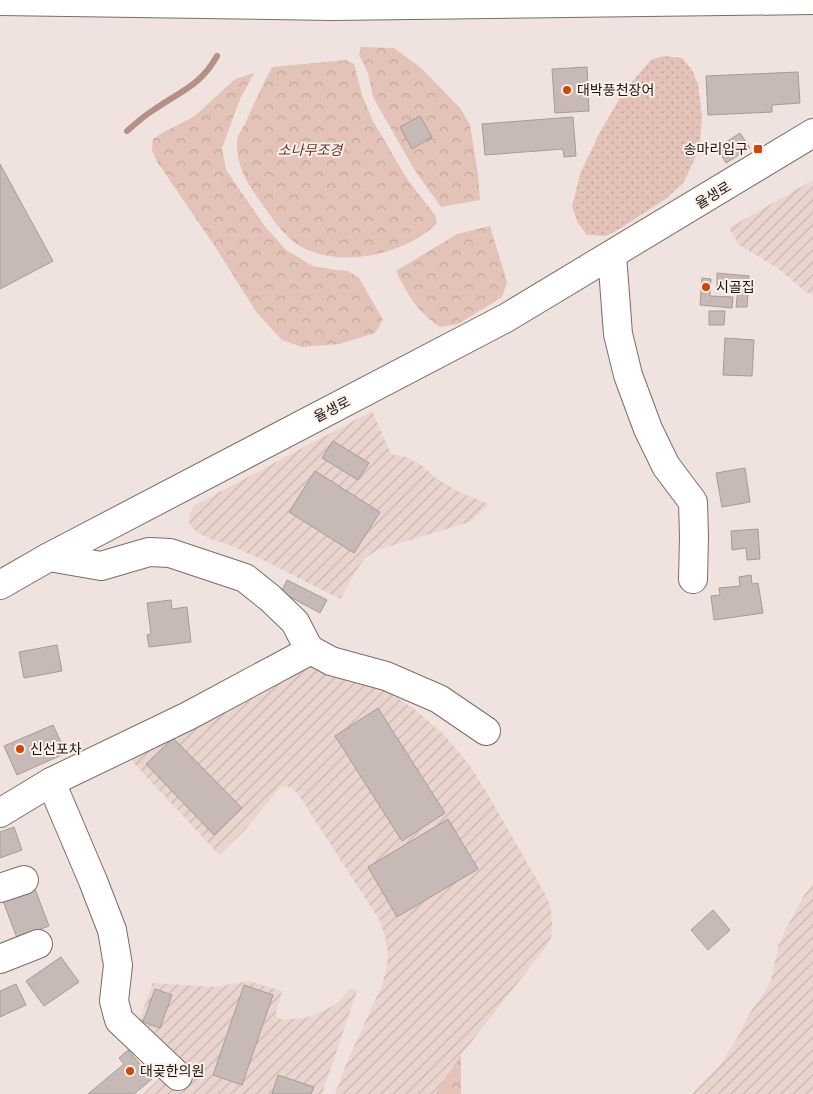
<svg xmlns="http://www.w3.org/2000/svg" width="813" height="1094" font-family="'Libre Baskerville','Noto Sans KR',serif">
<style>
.industrial{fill:url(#industrial-furrows)}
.forest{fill:url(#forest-crowns)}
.garden{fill:url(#garden-dots)}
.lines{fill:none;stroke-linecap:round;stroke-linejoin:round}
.stream{stroke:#b49186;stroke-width:6}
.building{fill:#c7bab6;stroke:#a89b97}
.minor-casing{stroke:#796e6a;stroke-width:30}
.major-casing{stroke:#796e6a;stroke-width:30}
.minor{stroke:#fff;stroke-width:28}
.major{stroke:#fff;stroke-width:28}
.poi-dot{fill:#cd470b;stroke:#fdf0eb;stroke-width:2}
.labels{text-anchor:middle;stroke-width:4;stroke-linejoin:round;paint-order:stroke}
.poi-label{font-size:14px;fill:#181412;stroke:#fdf0eb;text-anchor:start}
.park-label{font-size:14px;font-style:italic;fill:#643323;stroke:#fdf0eb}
.street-label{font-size:14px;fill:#181412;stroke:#fdf0eb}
</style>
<defs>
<pattern id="industrial-furrows" width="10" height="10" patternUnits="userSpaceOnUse" patternTransform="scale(1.25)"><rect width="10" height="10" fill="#ead5ce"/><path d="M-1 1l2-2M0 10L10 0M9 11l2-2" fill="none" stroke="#c8b6b0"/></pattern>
<pattern id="forest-crowns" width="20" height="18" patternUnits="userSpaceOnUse" patternTransform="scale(1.25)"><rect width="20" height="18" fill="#e3c2b7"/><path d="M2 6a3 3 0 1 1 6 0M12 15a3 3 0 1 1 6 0" fill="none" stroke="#c2a69c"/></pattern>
<pattern id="garden-dots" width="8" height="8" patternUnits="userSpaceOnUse" patternTransform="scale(1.25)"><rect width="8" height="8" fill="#e3c2b7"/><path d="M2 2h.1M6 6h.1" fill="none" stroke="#c2a69c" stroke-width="1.8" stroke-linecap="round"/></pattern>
</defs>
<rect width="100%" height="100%" fill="#f0e2de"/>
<g class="industrial">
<polygon points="813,180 813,295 806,292 776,267 739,245 729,228"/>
<polygon points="372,411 391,454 406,457 420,464 437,479 459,492 489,504 470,522 377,550 365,558 356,571 340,599 267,562 230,545 208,538 197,532 191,527 189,522 189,516 192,509 197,504"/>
<polygon points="310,663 389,692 418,712 444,735 468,763 487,793 547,897 551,910 552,925 551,938 546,947 461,1055 435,1094 335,1094 347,1062 382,985 387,967 388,952 385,937 380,921 298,794 292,788 285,786 280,787 245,830 219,855 131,760 132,751"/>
<polygon points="813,884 813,1094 692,1094 721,1064 739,1035 749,1014 763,994 771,980 779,944 786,929 803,897"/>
<polygon points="249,981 282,991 276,1012 277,1017 283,1020 309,1017 331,1007 339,1001 351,988 357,991 322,1094 143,1094 179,1060 139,1020 153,983 215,987"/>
</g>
<g class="forest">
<polygon points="361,47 394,48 421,68 461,109 470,125 478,174 480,200 441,207 414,169 373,97 368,73 359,55"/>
<path d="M346,60L354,64L362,95L373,121L407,179L435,215L437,223C406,255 339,269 300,246C283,236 271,216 260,201C247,183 236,165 237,142C237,135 243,128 246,122C254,103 263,85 272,67Z"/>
<polygon points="254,73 240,99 222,148 226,170 264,225 286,250 313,266 336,270 348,271 359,278 383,320 375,333 339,344 302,347 282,340 257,313 216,248 158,163 152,151 153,139 162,133 195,116 235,79"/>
<path d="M490,226L507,282L502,297L458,324L440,327C417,312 408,295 396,271L457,234Z"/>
<polygon points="461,1055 461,1094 435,1094"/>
</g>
<polygon class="garden" points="664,56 682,58 692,70 698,84 702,116 700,147 684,182 667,198 621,228 606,236 587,235 578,223 572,207 580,174 600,132 624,91 651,60"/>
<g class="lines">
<path class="stream" d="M127,131C136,123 145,115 155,109C181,91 201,85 217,56"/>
</g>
<g class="building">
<polygon points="587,67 589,111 555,113 552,69"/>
<polygon points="798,72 800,103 772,105 772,112 708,115 706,76"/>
<polygon points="420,116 432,137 412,149 400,127"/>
<polygon points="573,117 576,156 564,157 563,149 485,155 482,124"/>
<polygon points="740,133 750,148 726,163 717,148"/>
<polygon points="0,164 53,261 0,289"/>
<polygon points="717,273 749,276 747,307 736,307 738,289 717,288"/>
<polygon points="702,278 711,279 710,296 733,297 732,308 700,305"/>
<polygon points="709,311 725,311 724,325 709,325"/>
<polygon points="725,338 754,340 752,376 723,375"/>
<polygon points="333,441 369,463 358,480 322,458"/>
<polygon points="745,468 750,502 722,507 716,473"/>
<polygon points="315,471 380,512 354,553 289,512"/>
<polygon points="758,529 760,559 747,560 746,548 732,550 731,531"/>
<polygon points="751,575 752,584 758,583 763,613 714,620 711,596 720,595 719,588 740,586 739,577"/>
<polygon points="287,580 327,600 320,613 281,592"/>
<polygon points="171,600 172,609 187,607 191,642 149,647 147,635 151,634 147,603"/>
<polygon points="57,645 62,671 24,678 19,652"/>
<polygon points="378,708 445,813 402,841 335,736"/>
<polygon points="53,725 66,753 17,775 4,746"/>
<polygon points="173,738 242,808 214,835 146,764"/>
<polygon points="448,819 478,869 397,917 368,867"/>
<polygon points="14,827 22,850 0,858 0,832"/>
<polygon points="35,889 49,926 17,938 3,901"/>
<polygon points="713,910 730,930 708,950 691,930"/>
<polygon points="61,957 79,982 44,1006 26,981"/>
<polygon points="16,984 26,1005 0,1017 0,991"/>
<polygon points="244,985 273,995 242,1085 213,1075"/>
<polygon points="155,989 172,995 160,1028 143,1022"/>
<polygon points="128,1050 152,1079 134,1094 88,1094 124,1064 119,1058"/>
<polygon points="278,1075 314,1087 311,1094 272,1094"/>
</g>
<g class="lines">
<g class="minor-casing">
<g id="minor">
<polyline points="612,255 618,334 628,375 648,429 666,466 693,502 694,537 693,579"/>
<polyline points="49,557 101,566 149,552 170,553 245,578 270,598 295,622 309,649 331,661 386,676 439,699 486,731"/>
<polyline points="0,585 49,557 506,318 813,133"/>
<polyline points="51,782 93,881 112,930 118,965 114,1001 119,1020 178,1076"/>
<polyline points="0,813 51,782 188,716 311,650"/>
<polyline points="0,888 24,880"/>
<polyline points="0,959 38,944"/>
</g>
</g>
<g class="major-casing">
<polyline id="major" points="0,1 333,6 813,0"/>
</g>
<use href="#minor" class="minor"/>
<use href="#major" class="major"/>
</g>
<g class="poi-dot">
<circle cx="567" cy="90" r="5"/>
<rect x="753" y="144" width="10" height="10" rx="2.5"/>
<circle cx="706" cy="287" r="5"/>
<circle cx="20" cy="749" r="5"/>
<circle cx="130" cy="1071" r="5"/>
</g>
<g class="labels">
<g class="poi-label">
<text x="577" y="95">대박풍천장어</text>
<text x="748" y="154" text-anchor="end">송마리입구</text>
<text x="716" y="292">시골집</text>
<text x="30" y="754">신선포차</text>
<text x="140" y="1076">대곶한의원</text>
</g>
<g class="park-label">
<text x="310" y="155">소나무조경</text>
</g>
<g class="street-label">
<text transform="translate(713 195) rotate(-31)" y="5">율생로</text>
<text transform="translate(332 409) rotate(-27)" y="5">율생로</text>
</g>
</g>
</svg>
